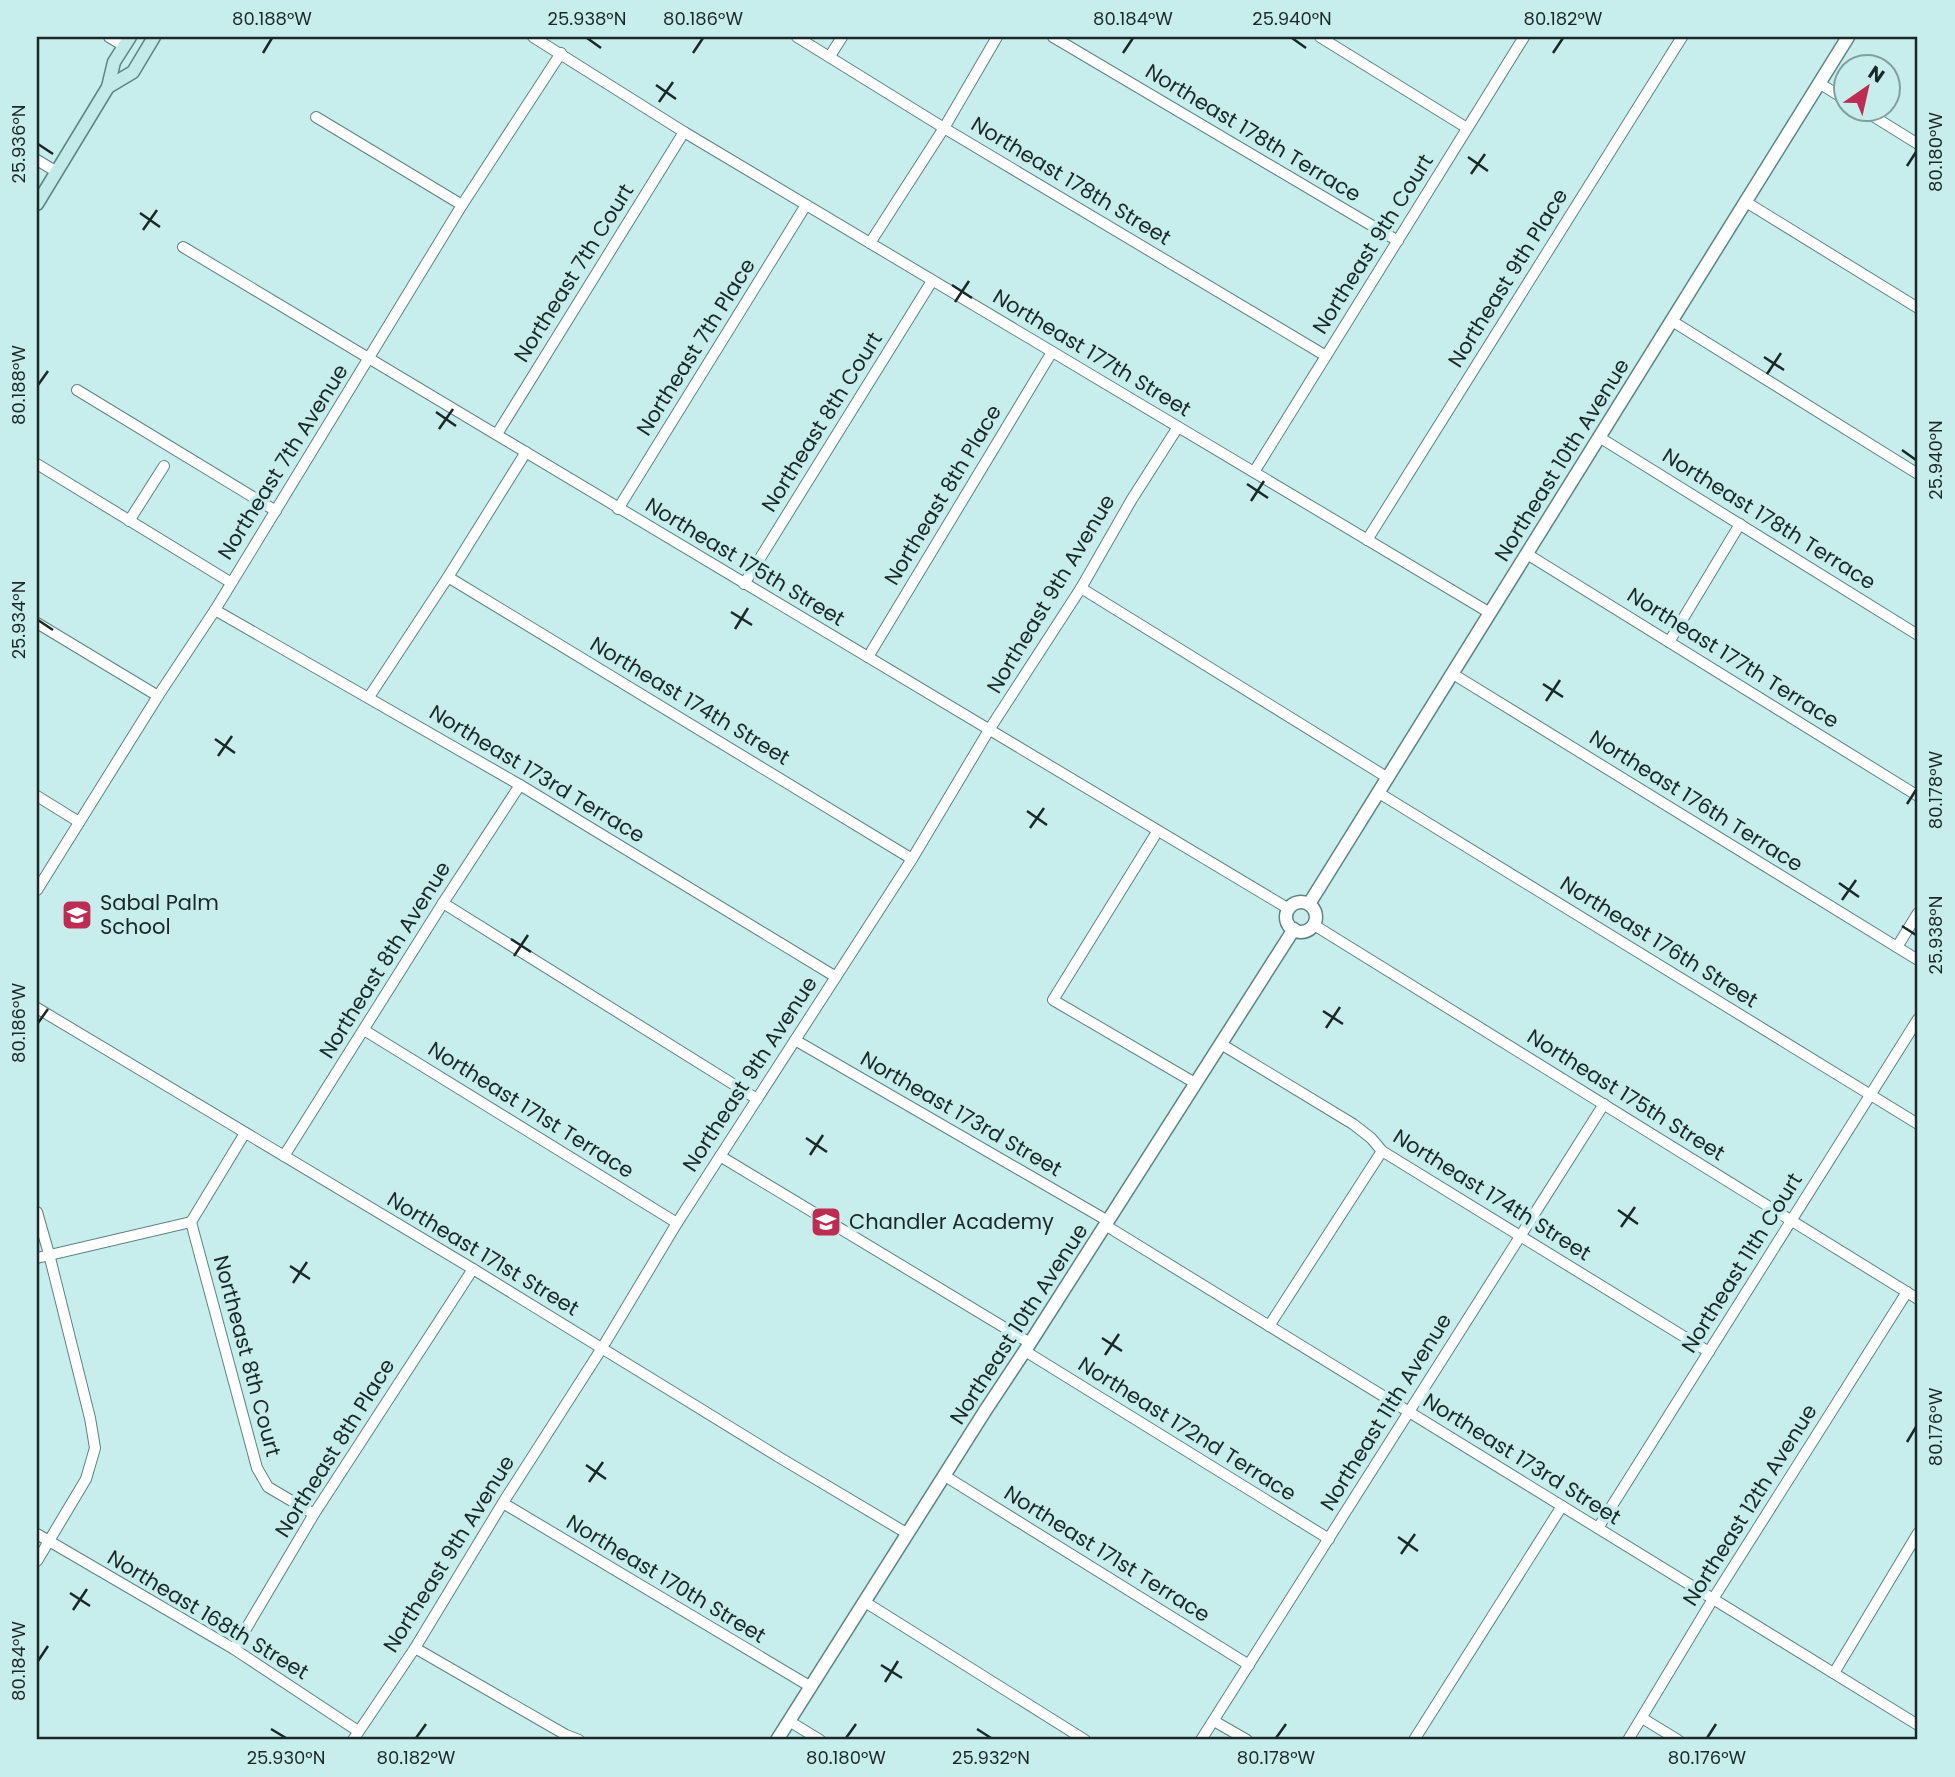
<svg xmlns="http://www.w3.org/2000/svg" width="1955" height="1777" font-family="Poppins,sans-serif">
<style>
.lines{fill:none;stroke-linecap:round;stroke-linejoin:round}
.minor-casing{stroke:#5e8381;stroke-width:12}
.tertiary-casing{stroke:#5e8381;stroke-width:15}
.secondary-casing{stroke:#5e8381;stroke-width:15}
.minor{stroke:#fff;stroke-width:10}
.tertiary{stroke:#fff;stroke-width:12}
.secondary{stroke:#c2eae8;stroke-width:12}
.ticks{fill:none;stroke:#1a2928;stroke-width:2.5}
.labels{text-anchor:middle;stroke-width:7;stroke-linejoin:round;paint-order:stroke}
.street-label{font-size:21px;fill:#1a2928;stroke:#c7eeec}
.poi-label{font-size:21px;fill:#1a2928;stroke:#c7eeec;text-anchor:start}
.neatline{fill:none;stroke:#1a2928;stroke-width:2.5}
.ticks-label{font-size:18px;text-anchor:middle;fill:#1a2928}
</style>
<rect width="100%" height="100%" fill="#c7eeec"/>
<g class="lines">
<g class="minor-casing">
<g id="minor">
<polyline points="109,37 124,46"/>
<polyline points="533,37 684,132 1490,613"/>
<polyline points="797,37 944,128 1326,356"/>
<polyline points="1053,37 1398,241"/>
<polyline points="1320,37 1467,128"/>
<polyline points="830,56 842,37"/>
<polyline points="1819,83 1846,100"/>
<polyline points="1860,108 1918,144"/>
<polyline points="316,117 462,205"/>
<polyline points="37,160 57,172"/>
<polyline points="1746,202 1918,308"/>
<polyline points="870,243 944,128 997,37"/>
<polyline points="183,247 1289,909"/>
<polyline points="1672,321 1918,474"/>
<polyline points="77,390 276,511"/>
<polyline points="497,434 684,132"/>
<polyline points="1599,437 1918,635"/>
<polyline points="37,464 230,582"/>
<polyline points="1254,472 1524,37"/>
<polyline points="618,509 806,205"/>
<polyline points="129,521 164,466"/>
<polyline points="1367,540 1682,37"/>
<polyline points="1527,554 1918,796"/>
<polyline points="448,577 912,859"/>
<polyline points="744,584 932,281"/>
<polyline points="1081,588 1388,778"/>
<polyline points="215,610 520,785 836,977"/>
<polyline points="37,623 158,696"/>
<polyline points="1669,642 1740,524"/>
<polyline points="868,657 1052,352"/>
<polyline points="1453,674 1918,960"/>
<polyline points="369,697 448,577 526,452"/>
<polyline points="1379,793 1918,1124"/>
<polyline points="37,796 79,822"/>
<polyline points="1157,832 1053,1000 1195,1083"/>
<polyline points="37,890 158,696 215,610 462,205 561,53"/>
<polyline points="443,903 757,1099"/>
<polyline points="1314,925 1918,1299"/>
<polyline points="1897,947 1918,913"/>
<polyline points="37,1008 473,1269 782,1459 908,1534"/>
<polyline points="364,1030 677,1223"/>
<polyline points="795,1040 1108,1221"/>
<polyline points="1221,1044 1353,1124 1371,1138 1382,1151 1709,1352"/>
<polyline points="284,1156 443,903 520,785"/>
<polyline points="720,1156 1030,1343"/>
<polyline points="37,1212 49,1254 90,1418 95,1448 86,1479 37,1561"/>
<polyline points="191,1222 257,1468 268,1487 314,1514"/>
<polyline points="1105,1225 1918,1725"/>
<polyline points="37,1258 191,1222 245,1133"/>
<polyline points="1269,1326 1382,1151"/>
<polyline points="1025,1351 1329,1539"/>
<polyline points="945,1476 1249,1665"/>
<polyline points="503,1503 811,1687"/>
<polyline points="1598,1528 1918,1019"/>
<polyline points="37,1534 234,1649 358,1731"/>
<polyline points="865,1602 1085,1740"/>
<polyline points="415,1648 566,1735 579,1740"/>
<polyline points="234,1649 314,1514 473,1269"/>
<polyline points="1834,1673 1918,1533"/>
<polyline points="1642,1718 1678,1740"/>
<polyline points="789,1721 820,1740"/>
<polyline points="1214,1721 1247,1740"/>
<polyline points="353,1740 415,1648 504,1501 602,1348 677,1223 912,859 989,730 1081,588 1132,499 1178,427"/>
<polyline points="1201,1740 1604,1104"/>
<polyline points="1414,1740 1562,1506"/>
<polyline points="1628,1740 1713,1599 1907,1292"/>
</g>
</g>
<g class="tertiary-casing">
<g id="tertiary">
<circle cx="1301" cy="917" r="15"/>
<polyline points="1309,904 1848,37"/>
<polyline points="777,1740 985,1411 1030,1343 1294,929"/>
</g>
</g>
<g class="secondary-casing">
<g id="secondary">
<polyline points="108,87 133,72 154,37"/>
<polyline points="37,204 108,87 114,62 130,37"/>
</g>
</g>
<use href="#minor" class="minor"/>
<use href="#tertiary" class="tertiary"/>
<use href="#secondary" class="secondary"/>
</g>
<path class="ticks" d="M587,38L601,48M1292,38L1306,48M263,53L272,38M693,53L703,38M1123,53L1133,38M1553,53L1563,38M656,85L676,99M659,102L673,82M38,144L53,154M1468,157L1488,171M1907,166L1916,152M1471,174L1485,154M140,213L160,227M143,230L157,210M952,285L972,298M955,302L969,281M1764,357L1784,370M1767,374L1781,353M38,385L48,371M436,412L456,426M439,429L453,409M1902,450L1916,460M1247,484L1268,498M1251,501L1264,481M731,612L752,625M38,620L53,630M735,629L748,608M1543,684L1563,697M1546,701L1560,680M215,739L235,753M218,756L232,736M1907,804L1916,790M1027,811L1047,825M1030,828L1044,808M1839,883L1859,897M1842,900L1856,880M1902,926L1916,935M511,939L531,952M514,956L528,935M1323,1011L1343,1024M38,1023L48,1009M1326,1028L1340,1007M806,1138L827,1152M810,1155L823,1135M1618,1210L1638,1224M1621,1227L1635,1207M290,1266L310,1279M293,1283L307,1262M1102,1338L1122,1351M1105,1355L1119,1334M1907,1442L1916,1427M586,1465L606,1479M589,1482L603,1462M1398,1537L1418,1551M1401,1554L1415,1534M70,1593L90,1606M73,1610L87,1589M38,1661L48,1646M881,1665L902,1678M885,1682L898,1661M271,1729L286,1738M977,1729L991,1738M416,1738L426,1724M846,1738L856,1724M1276,1738L1286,1724M1707,1738L1716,1724"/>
<defs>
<g id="school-square" transform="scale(1.575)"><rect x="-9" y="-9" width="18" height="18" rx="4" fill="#bd2c51" stroke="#c7eeec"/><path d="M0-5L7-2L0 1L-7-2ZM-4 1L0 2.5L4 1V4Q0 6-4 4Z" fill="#fff"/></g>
</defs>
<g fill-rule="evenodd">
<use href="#school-square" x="77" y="915"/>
<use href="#school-square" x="826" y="1222"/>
</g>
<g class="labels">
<g class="street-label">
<text transform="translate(1253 133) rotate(31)" y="7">Northeast 178th Terrace</text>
<text transform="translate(1071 181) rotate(31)" y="7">Northeast 178th Street</text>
<text transform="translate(1373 244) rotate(-58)" y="7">Northeast 9th Court</text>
<text transform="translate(574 273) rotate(-58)" y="7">Northeast 7th Court</text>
<text transform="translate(1508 278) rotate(-58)" y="7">Northeast 9th Place</text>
<text transform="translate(696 347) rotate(-58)" y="7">Northeast 7th Place</text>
<text transform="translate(1092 353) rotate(31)" y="7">Northeast 177th Street</text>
<text transform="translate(822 422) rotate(-58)" y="7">Northeast 8th Court</text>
<text transform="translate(1562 460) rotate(-58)" y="7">Northeast 10th Avenue</text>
<text transform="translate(283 462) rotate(-58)" y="7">Northeast 7th Avenue</text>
<text transform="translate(943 495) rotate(-59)" y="7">Northeast 8th Place</text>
<text transform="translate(1769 519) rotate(32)" y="7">Northeast 178th Terrace</text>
<text transform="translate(745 562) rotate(31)" y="7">Northeast 175th Street</text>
<text transform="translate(1051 594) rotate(-59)" y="7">Northeast 9th Avenue</text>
<text transform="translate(1733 658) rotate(32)" y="7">Northeast 177th Terrace</text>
<text transform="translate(690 701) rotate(31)" y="7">Northeast 174th Street</text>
<text transform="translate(537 774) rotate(31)" y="7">Northeast 173rd Terrace</text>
<text transform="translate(1696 801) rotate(32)" y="7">Northeast 176th Terrace</text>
<text transform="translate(1659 942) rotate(32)" y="7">Northeast 176th Street</text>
<text transform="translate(385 960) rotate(-58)" y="7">Northeast 8th Avenue</text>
<text transform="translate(750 1074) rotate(-57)" y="7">Northeast 9th Avenue</text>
<text transform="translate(1626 1095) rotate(32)" y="7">Northeast 175th Street</text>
<text transform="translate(531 1110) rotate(32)" y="7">Northeast 171st Terrace</text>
<text transform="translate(961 1114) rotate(30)" y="7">Northeast 173rd Street</text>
<text transform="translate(1492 1195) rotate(32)" y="7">Northeast 174th Street</text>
<text transform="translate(483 1254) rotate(31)" y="7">Northeast 171st Street</text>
<text transform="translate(1742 1263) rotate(-58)" y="7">Northeast 11th Court</text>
<text transform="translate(1019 1324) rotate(-57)" y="7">Northeast 10th Avenue</text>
<text transform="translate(247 1356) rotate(75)" y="7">Northeast 8th Court</text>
<text transform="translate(1386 1412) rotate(-58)" y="7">Northeast 11th Avenue</text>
<text transform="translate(1187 1429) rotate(32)" y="7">Northeast 172nd Terrace</text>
<text transform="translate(335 1448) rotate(-58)" y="7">Northeast 8th Place</text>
<text transform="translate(1522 1459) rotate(32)" y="7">Northeast 173rd Street</text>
<text transform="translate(1750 1505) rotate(-58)" y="7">Northeast 12th Avenue</text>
<text transform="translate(449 1554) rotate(-58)" y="7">Northeast 9th Avenue</text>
<text transform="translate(1107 1554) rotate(32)" y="7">Northeast 171st Terrace</text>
<text transform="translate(666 1579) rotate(31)" y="7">Northeast 170th Street</text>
<text transform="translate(208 1615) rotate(31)" y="7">Northeast 168th Street</text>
</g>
<g class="poi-label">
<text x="100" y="910">Sabal Palm<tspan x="100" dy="24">School</tspan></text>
<text x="849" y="1229">Chandler Academy</text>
</g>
</g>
<rect width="1955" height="1777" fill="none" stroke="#c7eeec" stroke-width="77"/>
<g transform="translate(1867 88) rotate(34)"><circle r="33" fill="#c7eeec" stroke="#829f9e" stroke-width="2"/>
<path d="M0-5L12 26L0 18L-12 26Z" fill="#bd2c51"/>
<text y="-10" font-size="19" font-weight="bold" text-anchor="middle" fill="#1a2928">N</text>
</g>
<rect x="38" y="38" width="1878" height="1700" class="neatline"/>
<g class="ticks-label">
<text x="272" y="25">80.188°W</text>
<text x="587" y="25">25.938°N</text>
<text x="703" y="25">80.186°W</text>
<text x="1133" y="25">80.184°W</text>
<text x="1292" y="25">25.940°N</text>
<text x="1563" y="25">80.182°W</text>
<text transform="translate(19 144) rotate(-90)" y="6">25.936°N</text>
<text transform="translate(1936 152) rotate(-90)" y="6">80.180°W</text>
<text transform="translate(19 385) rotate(-90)" y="6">80.188°W</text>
<text transform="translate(1936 460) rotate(-90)" y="6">25.940°N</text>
<text transform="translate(19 620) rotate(-90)" y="6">25.934°N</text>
<text transform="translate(1936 790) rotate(-90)" y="6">80.178°W</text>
<text transform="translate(1936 935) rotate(-90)" y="6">25.938°N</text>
<text transform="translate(19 1023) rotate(-90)" y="6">80.186°W</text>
<text transform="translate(1936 1427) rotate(-90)" y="6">80.176°W</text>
<text transform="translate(19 1661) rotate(-90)" y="6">80.184°W</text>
<text x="286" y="1764">25.930°N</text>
<text x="416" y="1764">80.182°W</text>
<text x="846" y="1764">80.180°W</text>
<text x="991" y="1764">25.932°N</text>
<text x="1276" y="1764">80.178°W</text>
<text x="1707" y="1764">80.176°W</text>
</g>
</svg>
